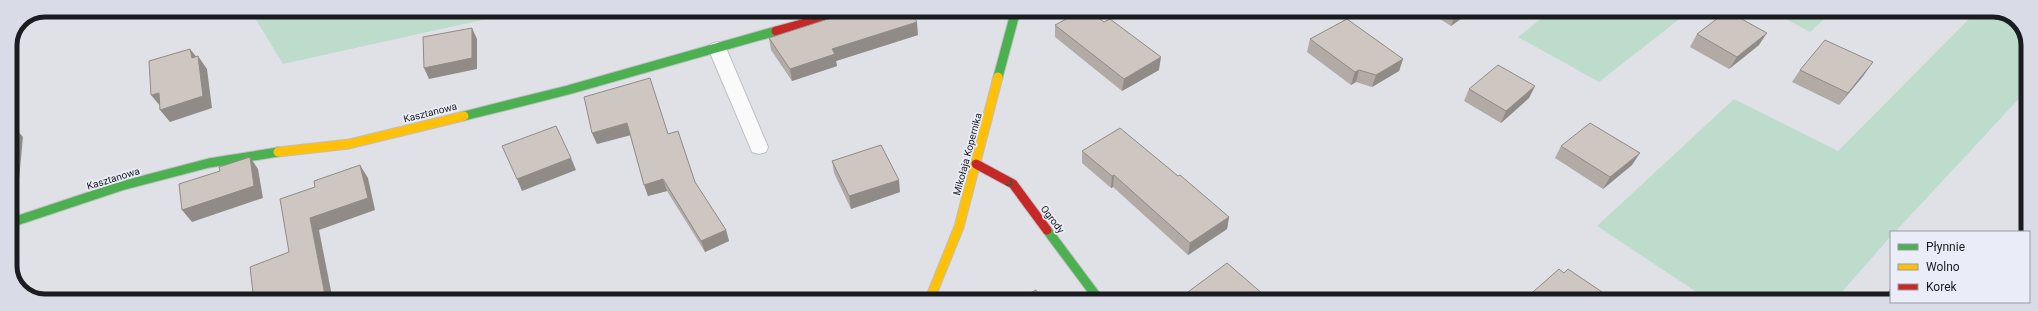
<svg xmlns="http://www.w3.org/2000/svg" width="2038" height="311" font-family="Roboto,sans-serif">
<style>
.green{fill:#bddccc}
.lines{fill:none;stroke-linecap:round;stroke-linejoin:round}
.lane-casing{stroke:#bebfc4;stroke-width:2}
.fast-casing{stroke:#bebfc4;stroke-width:11}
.slow-casing{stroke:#bebfc4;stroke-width:11}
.jam-casing{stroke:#bebfc4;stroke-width:11}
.lane{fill:#fafafb;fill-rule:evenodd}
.fast{stroke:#4caf50;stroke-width:9}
.slow{stroke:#ffc107;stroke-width:9}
.jam{stroke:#c62828;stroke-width:9}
.wall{fill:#b1aaa5}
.shaded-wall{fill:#908b86}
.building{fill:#cec6c0;stroke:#908b86}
.oneway{stroke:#315e36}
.labels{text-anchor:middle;stroke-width:3.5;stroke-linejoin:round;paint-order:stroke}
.street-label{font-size:10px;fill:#1b1c20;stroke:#eaedf7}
.rim{fill:none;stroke:#1b1c20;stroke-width:5}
</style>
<rect width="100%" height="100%" fill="#e0e1e7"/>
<g class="green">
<polygon points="250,10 527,10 283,64"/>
<polygon points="1552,10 1691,10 1599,82 1518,37"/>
<polygon points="1769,10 1834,10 1810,32"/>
<polygon points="1935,10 1998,10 2018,20 2028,40 2028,89 1895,232 1891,232 1891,236 1834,301 1710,301 1597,226 1734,99 1838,151 1970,18"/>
</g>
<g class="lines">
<g class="lane-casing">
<polygon id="lane" points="717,42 723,44 726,48 768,147 766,152 759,154 752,152 750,147 708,48 711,44"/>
</g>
<g class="fast-casing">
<g id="fast">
<polyline points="998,77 1016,10"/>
<polyline points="464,116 568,90 776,31"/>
<polyline points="10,223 121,186 209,163 278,152"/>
<polyline points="1047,230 1100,301"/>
</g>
</g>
<g class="slow-casing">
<g id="slow">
<polyline points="278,152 349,144 464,116"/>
<polyline points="929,301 959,227 998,77"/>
</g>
</g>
<g class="jam-casing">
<g id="jam">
<polyline points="776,31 853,10"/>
<polyline points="976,164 1013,184 1047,230"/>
</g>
</g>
<use href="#lane" class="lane"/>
<use href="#fast" class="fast"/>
<use href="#slow" class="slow"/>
<use href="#jam" class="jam"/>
</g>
<g class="wall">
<polygon points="1426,10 1473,10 1451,26"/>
<polygon points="1055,25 1159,70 1122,91 1055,37"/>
<polygon points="1697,34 1759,45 1729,69 1690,47"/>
<polygon points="918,35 836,61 837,66 792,81 771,50 769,38"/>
<polygon points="1310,39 1403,59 1399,71 1372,87 1356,82 1351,85 1307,52"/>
<polygon points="1800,70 1864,75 1839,105 1792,82"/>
<polygon points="1535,86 1529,98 1501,123 1464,101 1469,89"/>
<polygon points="592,133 668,134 695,182 726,230 729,241 705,252 667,191 648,196 630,135 597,144"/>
<polygon points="1561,146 1632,165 1603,189 1555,158"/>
<polygon points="1082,151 1178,176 1229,217 1227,229 1188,255 1113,187 1111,188 1082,163"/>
<polygon points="832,161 900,192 851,209 834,173"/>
<polygon points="1891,288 1891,301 1881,301"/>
<polygon points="1188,292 1271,301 1186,301"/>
</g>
<g class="shaded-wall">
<polygon points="1461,10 1473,10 1451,26 1455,14"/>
<polygon points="917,22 918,35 836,61 837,66 792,81 790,69 832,49"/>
<polygon points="472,28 477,39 477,69 429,79 424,68"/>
<polygon points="1767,33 1759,45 1729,69 1737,57"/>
<polygon points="190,49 199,60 198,56 207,69 212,108 170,122 160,110 192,58"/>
<polygon points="1161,57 1159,70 1122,91 1124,79"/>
<polygon points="1403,59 1399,71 1372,87 1376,75"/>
<polygon points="1873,62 1864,75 1839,105 1848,93"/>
<polygon points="1359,70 1356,82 1351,85 1355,72"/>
<polygon points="1535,86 1529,98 1501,123 1506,111"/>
<polygon points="159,93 161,107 151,95"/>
<polygon points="627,123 631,135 597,144 592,133"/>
<polygon points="11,124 23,137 16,211 10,213 10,136"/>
<polygon points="1640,153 1632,165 1603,189 1610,177"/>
<polygon points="250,157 258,169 263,198 192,222 182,210"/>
<polygon points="571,158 576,170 522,191 517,179"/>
<polygon points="360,165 368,178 375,210 319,230 333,301 325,301 310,218"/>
<polygon points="1114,175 1113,187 1111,188 1112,176"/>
<polygon points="663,179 667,191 648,196 644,185"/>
<polygon points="899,180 900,192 851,209 849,196"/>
<polygon points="1229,217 1227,229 1188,255 1190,243"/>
<polygon points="726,230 729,241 705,252 701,241"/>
</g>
<g class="building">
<polygon points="856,10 909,10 917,22 832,49 835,54 790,69 769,38"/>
<polygon points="1083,10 1088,10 1104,22 1110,19 1161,57 1124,79 1055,25"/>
<polygon points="1448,10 1461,10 1455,14"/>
<polygon points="1727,11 1767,33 1737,57 1697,34"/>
<polygon points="1347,19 1403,59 1376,75 1359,70 1355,72 1310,39"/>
<polygon points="472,28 472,58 424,68 423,37"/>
<polygon points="1825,40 1873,62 1848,93 1800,70"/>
<polygon points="190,49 192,58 198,56 203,96 160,110 159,93 151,95 149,61"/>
<polygon points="1498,65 1535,86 1506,111 1469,89"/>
<polygon points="650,78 668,134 678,131 695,182 726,230 701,241 663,179 644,185 627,123 592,133 584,97"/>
<polygon points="1590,123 1640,153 1610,177 1561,146"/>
<polygon points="11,124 10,136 10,125"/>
<polygon points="556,126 571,158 517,179 502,146"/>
<polygon points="1120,128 1178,176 1180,175 1229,217 1190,243 1114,175 1112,176 1082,151"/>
<polygon points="881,145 899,180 849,196 832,161"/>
<polygon points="250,157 254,186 182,210 179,184 220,171 219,167"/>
<polygon points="360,165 368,198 310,218 326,300 325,301 254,301 250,267 289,252 280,199 315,187 314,181"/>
<polygon points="1227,263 1271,301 1198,301 1188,292"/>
<polygon points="1559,269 1564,273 1568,269 1605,294 1601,298 1605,301 1528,301 1525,299"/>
<polygon points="1036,290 1043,301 1015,301"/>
<polygon points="1891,290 1891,299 1886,296"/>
</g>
<defs><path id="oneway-chevron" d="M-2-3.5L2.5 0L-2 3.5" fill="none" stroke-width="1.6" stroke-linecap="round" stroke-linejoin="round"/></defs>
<use class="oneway" href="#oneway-chevron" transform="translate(1010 183) rotate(35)"/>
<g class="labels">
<g class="street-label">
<text transform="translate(430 112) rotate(-14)" y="4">Kasztanowa</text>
<text transform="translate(967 154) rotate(-75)" y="4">Mikołaja Kopernika</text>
<text transform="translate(113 178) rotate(-17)" y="4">Kasztanowa</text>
<text transform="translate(1053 219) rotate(53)" y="4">Ogrody</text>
</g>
</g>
<path d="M0 0H2038V311H0ZM45 17H1993A28 28 0 0 1 2021 45V266A28 28 0 0 1 1993 294H45A28 28 0 0 1 17 266V45A28 28 0 0 1 45 17Z" fill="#d9dce6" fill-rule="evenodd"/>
<path class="rim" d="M45 17H1993A28 28 0 0 1 2021 45V266A28 28 0 0 1 1993 294H45A28 28 0 0 1 17 266V45A28 28 0 0 1 45 17Z"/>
<rect x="1890" y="231" width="140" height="72" fill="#eaedf7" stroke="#9799a1"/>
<rect x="1898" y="244" width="20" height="6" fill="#4caf50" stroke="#9799a1"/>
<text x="1926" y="251" font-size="12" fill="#1b1c20">Płynnie</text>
<rect x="1898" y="264" width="20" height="6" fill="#ffc107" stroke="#9799a1"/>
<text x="1926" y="271" font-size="12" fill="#1b1c20">Wolno</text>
<rect x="1898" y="284" width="20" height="6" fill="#c62828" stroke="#9799a1"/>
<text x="1926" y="291" font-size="12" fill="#1b1c20">Korek</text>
</svg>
